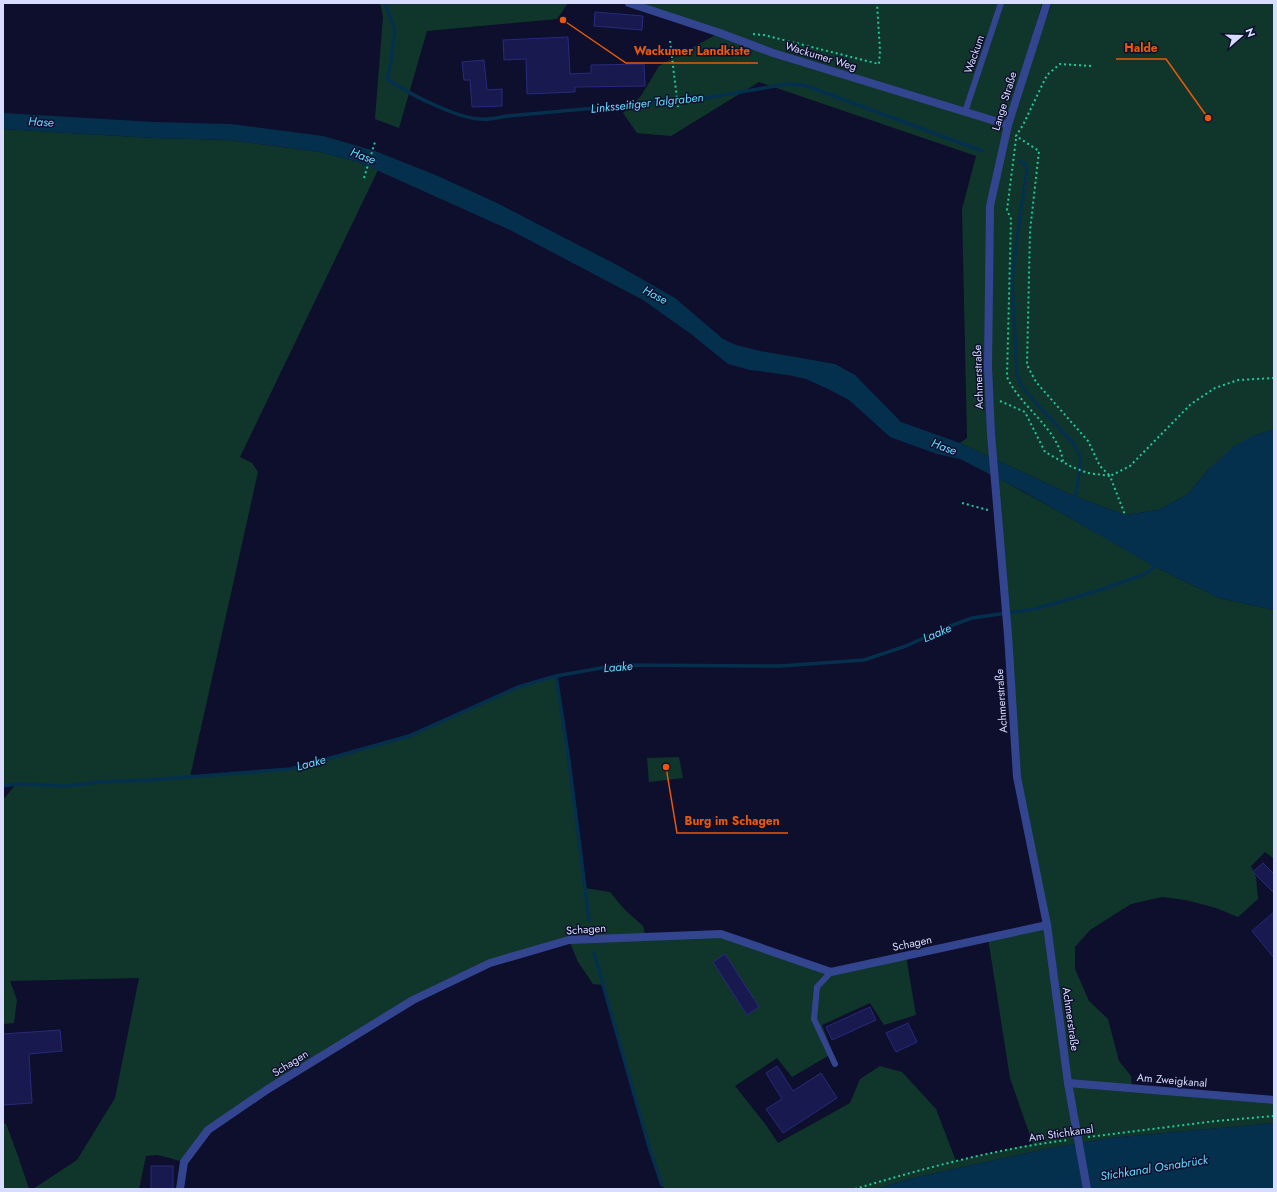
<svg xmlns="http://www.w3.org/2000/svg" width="1277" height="1192" font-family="Jost,sans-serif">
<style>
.green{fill:#10362c}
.water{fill:#04304e}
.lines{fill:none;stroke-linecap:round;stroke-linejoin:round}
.stream{stroke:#04304e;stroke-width:3.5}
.building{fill:#18194f;stroke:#272a7d}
.path{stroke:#22c999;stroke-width:2;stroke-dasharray:2 3;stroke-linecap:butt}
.service{stroke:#344590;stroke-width:6}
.minor{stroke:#344590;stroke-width:8}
.tertiary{stroke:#344590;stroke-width:8}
.labels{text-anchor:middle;stroke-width:3;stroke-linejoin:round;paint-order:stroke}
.street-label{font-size:11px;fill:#d8ddff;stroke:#0e0f2c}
.water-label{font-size:12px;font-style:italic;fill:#66dbff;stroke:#0e0f2c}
.leader{fill:none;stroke:#e8590c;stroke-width:1.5}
.callout-dot{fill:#e8590c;stroke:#0e0f2c;stroke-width:1.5}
.callout-label{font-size:12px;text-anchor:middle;font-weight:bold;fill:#e8590c;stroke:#0e0f2c;stroke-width:3;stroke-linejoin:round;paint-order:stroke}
</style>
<rect width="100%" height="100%" fill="#0e0f2c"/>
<g class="green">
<polygon points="380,3 568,3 557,19 427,31 399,128 375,119 383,16"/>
<polygon points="629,3 1042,3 1010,117 1052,3 1274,3 1274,429 1253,436 1210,468 1187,495 1158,510 1125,515 1074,496 960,443 967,438 962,209 976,156 759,82 671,136 637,133 623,113 641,96 659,66 719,33"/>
<polygon points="3,129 153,138 229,140 320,152 354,161 378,170 240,457 252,463 258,472 190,777 291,769 409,736 518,687 556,676 569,761 585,888 610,892 624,909 643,926 646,937 721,934 831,972 906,956 916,1015 884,1025 870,1003 822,1025 833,1053 792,1077 777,1058 735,1086 766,1125 778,1143 850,1103 860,1079 880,1066 902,1072 936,1109 956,1161 1033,1144 1010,1078 988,938 1047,925 1017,777 995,476 1111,541 1155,567 1219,598 1274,610 1274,859 1265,852 1251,866 1256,877 1258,899 1238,917 1216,908 1186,900 1162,897 1131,904 1090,930 1075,947 1075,969 1089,1001 1108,1019 1119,1061 1131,1076 1132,1088 1274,1100 1274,1123 1110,1138 1046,1149 913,1178 877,1189 664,1189 650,1150 603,985 593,984 578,962 569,940 490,963 413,1000 208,1130 184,1162 158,1155 146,1156 139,1189 33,1189 77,1160 115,1098 139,978 10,981 17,1000 14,1023 3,1024 3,800 16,784 3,786"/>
<polygon points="679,757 683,778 649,782 647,758"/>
<polygon points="3,1122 6,1124 18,1156 29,1189 3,1189"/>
</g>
<g class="water">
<polygon points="3,113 154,122 230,124 323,136 375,151 438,176 499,204 619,266 675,298 723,339 736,345 760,351 835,364 855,375 901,422 960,443 1074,496 1125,515 1158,510 1187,495 1210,468 1234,446 1253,436 1274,429 1274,610 1219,598 1155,567 1021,490 960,459 937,454 890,437 849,400 828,389 806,379 788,375 750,370 728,364 691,334 643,300 512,231 372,168 354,161 320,152 229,140 153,138 3,129"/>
<polygon points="1274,1123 1274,1189 877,1189 913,1178 1046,1149 1110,1138"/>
</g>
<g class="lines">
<g class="stream">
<path d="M385,3L395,31L390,67L387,79C407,93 458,119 481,119C490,120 499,117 508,116L705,98L787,84L804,85L982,151"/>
<polyline points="1020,161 1026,164 1027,171 1021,208 1012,281 1017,375 1021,385 1036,403 1074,444 1081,458 1075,500"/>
<polyline points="556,676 569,761 589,920"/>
<polyline points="3,786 17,784 66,786 101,782 149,780 291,769 409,736 518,687 556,676 618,665 780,666 864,660 906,646 950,626 972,618 1035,609 1103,589 1143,575 1158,565"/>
<polyline points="594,953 650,1150 662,1185"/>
</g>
</g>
<g class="building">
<polygon points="595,12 643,16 642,30 594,26"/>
<polygon points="568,37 570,74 591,73 591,65 644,64 645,86 575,87 575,92 527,94 526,59 504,60 503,40"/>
<polygon points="484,60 487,90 502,89 502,106 472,107 470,80 464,80 462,62"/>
<polygon points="1263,863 1274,874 1274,893 1253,872"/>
<polygon points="1274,912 1274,958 1252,931"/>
<polygon points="725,954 759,1007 747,1015 713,962"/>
<polygon points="870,1007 876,1020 832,1040 826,1027"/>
<polygon points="908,1023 917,1042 896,1052 886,1033"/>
<polygon points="60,1030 62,1051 29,1054 32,1103 3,1105 3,1034"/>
<polygon points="777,1066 793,1091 821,1073 837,1098 783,1133 766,1109 782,1099 766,1073"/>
<rect x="151" y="1166" width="22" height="23"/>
</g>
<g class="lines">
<g class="path">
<polyline points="753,34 764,35 879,64 880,51 877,3"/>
<polyline points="670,41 678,107"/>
<polyline points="1091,66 1060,64 1047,75 1023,125 1016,136 1039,151 1030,231 1027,365 1036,382 1088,441 1100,466 1110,476 1130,466 1191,404 1215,388 1238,380 1274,378"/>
<path d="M1016,139L1007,210L1011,219L1007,377C1021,408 1057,427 1063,461"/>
<polyline points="364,178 375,142"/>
<polyline points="1000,401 1025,412 1045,452 1072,467 1088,473 1110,476 1125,515"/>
<polyline points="962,503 988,510"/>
<polyline points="1088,1137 1216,1121 1274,1116"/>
<path d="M855,1189C925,1168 995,1149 1068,1140"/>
</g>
<g class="service">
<polyline points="965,112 1001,3"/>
<polyline points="831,972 817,987 814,1019 835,1064"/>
</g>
<g class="minor">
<polyline points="629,3 720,33 773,53 1008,125"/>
<polyline points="1068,1083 1274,1100"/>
<polyline points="180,1189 184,1162 208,1130 268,1089 413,1000 490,963 569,940 721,934 831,972 1047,925"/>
</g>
<polyline class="tertiary" points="1047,3 1008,125 990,206 988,367 991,434 1008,635 1017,777 1047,925 1068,1083 1087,1189"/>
</g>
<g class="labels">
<g class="street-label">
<text transform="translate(974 54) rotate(-71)" y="4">Wackum</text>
<text transform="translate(821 56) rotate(17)" y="4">Wackumer Weg</text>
<text transform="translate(1004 101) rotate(-73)" y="4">Lange Straße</text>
<text transform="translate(978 377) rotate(-92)" y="4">Achmerstraße</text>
<text transform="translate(1001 701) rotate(-94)" y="4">Achmerstraße</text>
<text transform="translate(586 929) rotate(-4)" y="4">Schagen</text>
<text transform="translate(912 943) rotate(-12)" y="4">Schagen</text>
<text transform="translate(1071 1019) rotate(82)" y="4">Achmerstraße</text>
<text transform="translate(290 1063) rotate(-32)" y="4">Schagen</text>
<text transform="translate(1172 1080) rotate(5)" y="4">Am Zweigkanal</text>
<text transform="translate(1061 1133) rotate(-8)" y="4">Am Stichkanal</text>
</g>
<g class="water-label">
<text transform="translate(647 103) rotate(-6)" y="4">Linksseitiger Talgraben</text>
<text transform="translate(41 122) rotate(3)" y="4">Hase</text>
<text transform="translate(363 156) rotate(20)" y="4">Hase</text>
<text transform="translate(655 295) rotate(27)" y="4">Hase</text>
<text transform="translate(944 447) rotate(20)" y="4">Hase</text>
<text transform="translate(937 633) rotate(-23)" y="4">Laake</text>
<text transform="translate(618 667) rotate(-5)" y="4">Laake</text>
<text transform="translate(311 763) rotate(-15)" y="4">Laake</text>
<text transform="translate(1154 1168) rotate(-9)" y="4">Stichkanal Osnabrück</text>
</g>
</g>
<path class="leader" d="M1208 118L1166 59H1116M563 20L626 63H758M666 767L677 833H788"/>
<g class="callout-dot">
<circle cx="1208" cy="118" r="4"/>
<circle cx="563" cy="20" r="4"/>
<circle cx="666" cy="767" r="4"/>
</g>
<g class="callout-label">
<text x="1141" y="52">Halde</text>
<text x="692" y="55">Wackumer Landkiste</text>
<text x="732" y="825">Burg im Schagen</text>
</g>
<rect width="1277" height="1192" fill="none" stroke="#d8ddff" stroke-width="8"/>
<g transform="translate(1241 36) rotate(70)" stroke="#0e0f2c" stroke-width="3" paint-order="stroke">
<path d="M0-3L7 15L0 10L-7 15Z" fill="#d8ddff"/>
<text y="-6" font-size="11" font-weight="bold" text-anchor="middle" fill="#d8ddff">N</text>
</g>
</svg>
